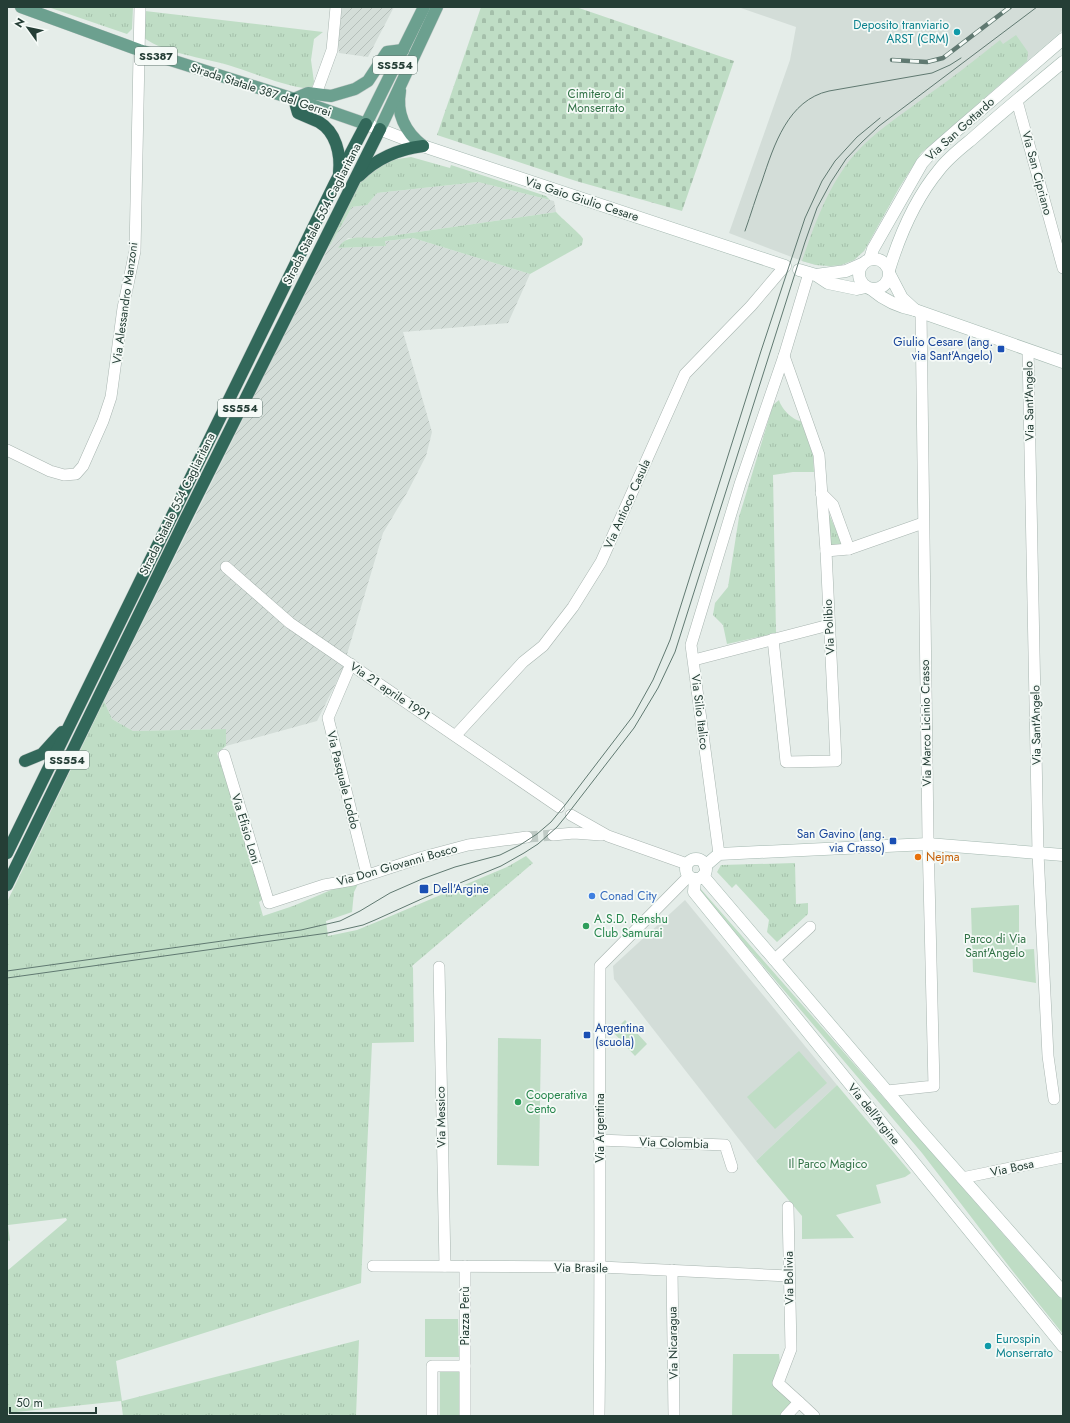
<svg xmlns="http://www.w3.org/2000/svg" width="1070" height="1423" font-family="Jost,sans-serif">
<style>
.built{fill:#d3ddd8}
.industrial{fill:url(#industrial-furrows)}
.grass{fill:url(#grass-tufts)}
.cemetery{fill:url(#cemetery-stones)}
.park{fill:#bfddc5}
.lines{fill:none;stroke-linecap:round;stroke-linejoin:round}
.street-tunnel{stroke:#bfcac5;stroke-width:11;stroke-dasharray:11 5.5;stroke-linecap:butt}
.street-casing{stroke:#a8b5b0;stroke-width:12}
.secondary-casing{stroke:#a4b8b0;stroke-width:13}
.primary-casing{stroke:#c2c9c7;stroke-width:13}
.highway-casing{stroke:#c2c9c7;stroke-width:13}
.street{stroke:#fff;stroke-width:11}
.secondary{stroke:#fff;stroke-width:12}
.primary{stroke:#6ca08f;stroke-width:12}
.highway{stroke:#32685a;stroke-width:12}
.tram{stroke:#607971;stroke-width:1}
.rail-casing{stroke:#607971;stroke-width:4.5}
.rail{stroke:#f5faf7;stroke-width:3;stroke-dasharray:9;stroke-linecap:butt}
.culture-dot{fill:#0f9aa8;stroke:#f5faf7;stroke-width:1.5}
.transit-dot{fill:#1a4fb4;stroke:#f5faf7;stroke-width:1.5}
.food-dot{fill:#e8710a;stroke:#f5faf7;stroke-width:1.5}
.shop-dot{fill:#3f7fe0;stroke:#f5faf7;stroke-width:1.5}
.leisure-dot{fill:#2e9e5b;stroke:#f5faf7;stroke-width:1.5}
.labels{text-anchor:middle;stroke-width:3.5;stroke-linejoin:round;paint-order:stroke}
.shield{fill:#f5faf7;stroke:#637670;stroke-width:1}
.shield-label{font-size:11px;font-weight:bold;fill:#253e36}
.culture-label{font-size:12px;fill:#0d838f;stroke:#f5faf7;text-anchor:end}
.street-label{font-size:12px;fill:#253e36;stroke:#f5faf7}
.park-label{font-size:12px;fill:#317246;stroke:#f5faf7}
.transit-label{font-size:12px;fill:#164399;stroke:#f5faf7;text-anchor:end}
.food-label{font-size:12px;fill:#c56008;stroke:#f5faf7;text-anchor:start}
.shop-label{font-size:12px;fill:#366cbe;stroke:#f5faf7;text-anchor:start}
.leisure-label{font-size:12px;fill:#27864d;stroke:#f5faf7;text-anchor:start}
</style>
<defs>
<pattern id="industrial-furrows" width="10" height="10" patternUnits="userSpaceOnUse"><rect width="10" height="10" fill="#d3ddd8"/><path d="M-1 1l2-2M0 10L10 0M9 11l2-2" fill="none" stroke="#b5bfba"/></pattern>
<pattern id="grass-tufts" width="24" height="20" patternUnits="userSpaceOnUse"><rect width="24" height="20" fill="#bfddc5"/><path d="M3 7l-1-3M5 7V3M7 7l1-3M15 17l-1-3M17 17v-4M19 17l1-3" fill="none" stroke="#a4bfaa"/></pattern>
<pattern id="cemetery-stones" width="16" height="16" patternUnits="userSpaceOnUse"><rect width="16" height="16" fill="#bfddc5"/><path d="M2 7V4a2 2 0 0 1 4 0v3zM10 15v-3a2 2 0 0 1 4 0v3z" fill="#a4bfaa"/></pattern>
</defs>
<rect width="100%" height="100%" fill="#e5ede9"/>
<g class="built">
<polygon points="738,7 1063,7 1063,30 921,153 899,188 864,251 854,260 841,265 830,266 816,265 802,261 729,233 790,60 796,27"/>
<polygon points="685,900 837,1085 756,1161 614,979 613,966"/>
</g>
<g class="industrial">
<polygon points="340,7 394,7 368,57 339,53 337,36"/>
<polygon points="478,182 554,201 556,212 376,238 348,238 338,248 386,246 385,241 413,238 530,274 508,323 403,332 432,432 426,456 408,491 383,533 342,671 317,721 226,746 226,729 133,731 112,719 104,701 271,362 328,249 352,207 367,205 377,193"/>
</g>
<g class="grass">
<polygon points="48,7 133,7 132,29 127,34"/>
<path d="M145,11L323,32L314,39L311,60L314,82L311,89C282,86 255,73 228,65C201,57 167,54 144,38L143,34L145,24Z"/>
<path d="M1016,35L1028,52L1027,61L921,153L899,188L864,251L854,260L841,265L830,266L816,265L802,261C815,223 828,186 854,155C874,132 901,115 925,97C951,79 975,60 1000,40L1003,44Z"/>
<polygon points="411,157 450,168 451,165 546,196 550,200 478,182 377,193 367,205 352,207 328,249 335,228 358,185 365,176 391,160"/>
<path d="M556,212C560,217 583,236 583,239C583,240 582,244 582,245L530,274L413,238L385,241L386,246L338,248C346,234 362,238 376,238Z"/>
<path d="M779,400C781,408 792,420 801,421L813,455L814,472H793L773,475L776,633L727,644L723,625L713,615L715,603L728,587L739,517L773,405Z"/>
<polygon points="827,510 843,545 829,546"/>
<polygon points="104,701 112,719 133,731 226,729 226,746 217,753 240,823 246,847 263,894 262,900 259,902 263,916 293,906 331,890 359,882 354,892 352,912 326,921 328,936 357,930 379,921 507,867 526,856 533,863 412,966 413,968 414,1042 372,1043 361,1283 116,1361 122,1401 359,1340 356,1416 123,1416 121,1401 7,1413 7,1271 67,1220 66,1218 8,1225 10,1241 7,1240 7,902"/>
<polygon points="795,863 796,904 808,903 808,914 777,942 767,932 769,920 736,884 732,888 717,872 721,865"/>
</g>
<polygon class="cemetery" points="481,7 576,7 734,61 682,211 576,181 437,135"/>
<g class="park">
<polygon points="699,887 1025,1259 1063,1301 1063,1334 1011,1269 922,1153 698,889"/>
<polygon points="1019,905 1019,950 1034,949 1036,983 973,972 971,908"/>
<polygon points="625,1020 647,1044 635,1056 613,1032"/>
<polygon points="498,1038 541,1039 539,1166 497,1165"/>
<polygon points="799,1051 827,1083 775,1129 747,1097"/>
<polygon points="837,1085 911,1173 905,1177 876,1185 881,1203 836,1215 854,1238 802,1239 802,1216 756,1161"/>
<polygon points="425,1319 458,1319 459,1357 425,1357"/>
<polygon points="733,1354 779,1354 783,1389 795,1399 779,1416 732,1416"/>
<rect x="440" y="1370" width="19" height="46"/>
</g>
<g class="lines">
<polyline class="street-tunnel" points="527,837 553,835"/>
<g class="street-casing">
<g id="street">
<polyline points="316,94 332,50 336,7"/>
<polyline points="1017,101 1063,268"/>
<polyline points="1028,350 1038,853 1048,1056 1054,1099"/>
<polyline points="7,450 50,471 64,475 76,474 83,466 103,421 111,397 123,308 135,251 140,7"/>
<polyline points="821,493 833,505 849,549"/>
<polyline points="826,551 849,549 923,523"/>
<polyline points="226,567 290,623 559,807"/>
<polyline points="773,639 786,762 836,761 826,551 819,455 784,356"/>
<polyline points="694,660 829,625"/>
<polyline points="351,664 328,718 367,875"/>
<polyline points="456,735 523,662 543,646 573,607 601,562 685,374 751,306 785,266"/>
<polyline points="224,755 269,903 324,885 353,880 423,857 468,845 527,837"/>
<polyline points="571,815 608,836 687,864"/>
<polyline points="553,835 574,833 601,835"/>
<polyline points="719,854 691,645 740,484 784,356 809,273"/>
<polyline points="774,960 810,927"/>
<polyline points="439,967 445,1266"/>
<polyline points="887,1091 934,1086 928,838 921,312"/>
<polyline points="599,1140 725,1145 732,1167"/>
<polyline points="962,1178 1063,1157"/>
<polyline points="788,1207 791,1349 778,1383 799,1402"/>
<polyline points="373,1266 601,1267 789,1276"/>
<polyline points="465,1266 465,1366"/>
<polyline points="672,1270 674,1416"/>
<polyline points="432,1416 432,1366 465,1366 465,1416"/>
<path d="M599,1416C601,1266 599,1116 600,966L689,876"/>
<polyline points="786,1416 799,1402 814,1416"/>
</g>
</g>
<g class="secondary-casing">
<g id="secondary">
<polyline points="366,124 423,146 785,266"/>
<circle cx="874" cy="274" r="15"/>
<polyline points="870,259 873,249 922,163 931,153 955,132 1063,39"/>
<polyline points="799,270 816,275 828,283 857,289 866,287"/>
<path d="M889,270C900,234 915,199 939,170C948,158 961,148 972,139C1002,112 1033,87 1063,62"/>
<polyline points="816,275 846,271 862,264"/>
<polyline points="890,275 902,298 915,310"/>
<path d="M871,289C884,300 898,307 915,310L1063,362"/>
<circle cx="696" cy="869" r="10"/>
<polyline points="705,866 719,854 928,844 1063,855"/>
<polyline points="703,876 920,1130 1063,1292"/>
<polyline points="695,879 694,892 1063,1346"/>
</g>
</g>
<g class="primary-casing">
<g id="primary">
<polyline points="21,7 139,50 294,99 366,124 424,7"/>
<path d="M400,91C396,113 405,132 423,146"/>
<polyline points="294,99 308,93 331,96 355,89 368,81 387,52 403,50"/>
<polyline points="380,129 437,7"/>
</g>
</g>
<g class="highway-casing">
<g id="highway">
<path d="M294,99L298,113C305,116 312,119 319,122C336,132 341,154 339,173"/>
<path d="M359,176C377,158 399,149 423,146"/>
<polyline points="25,761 42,754 62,732"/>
<polyline points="7,853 335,183 366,124"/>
<polyline points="7,885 185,520 380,129"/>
</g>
</g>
<use href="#street" class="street"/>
<use href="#secondary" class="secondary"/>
<use href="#primary" class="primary"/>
<use href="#highway" class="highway"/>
<g class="tram">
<path d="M745,231C751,214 756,197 762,181C774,145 788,100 829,91L932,73L950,65L961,58"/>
<polyline points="7,971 301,930 340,921 360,911 390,893 422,879 455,867 500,855 520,845 537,834 551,822 565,805 633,716 653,680 670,640 761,351 805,218 822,181 835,161 857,137 880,118"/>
<polyline points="7,978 328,933 363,925 375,920 426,897 501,866 524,853 538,844 557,827 566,816 634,728 658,688 675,652 805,242 817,208 831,182 846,159 862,142 879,126 1037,7"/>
</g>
<g class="rail-casing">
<polyline id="rail" points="892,60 927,62 943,58 1010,7"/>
</g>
<use href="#rail" class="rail"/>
</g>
<g class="culture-dot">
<circle cx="957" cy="32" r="4"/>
<circle cx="988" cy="1346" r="4"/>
</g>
<g class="transit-dot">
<rect x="997" y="345" width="8" height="8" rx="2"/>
<rect x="889" y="837" width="8" height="8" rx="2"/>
<rect x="419" y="884" width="10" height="10" rx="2"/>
<rect x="583" y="1031" width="8" height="8" rx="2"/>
</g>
<circle class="food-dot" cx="918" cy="857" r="4"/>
<circle class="shop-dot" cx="592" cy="896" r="4"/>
<g class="leisure-dot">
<circle cx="586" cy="926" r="4"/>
<circle cx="518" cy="1102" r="4"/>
</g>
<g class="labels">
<g class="shield">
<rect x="135" y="47" width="42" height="18" rx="3"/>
<rect x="373" y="56" width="44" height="18" rx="3"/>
<rect x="218" y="399" width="44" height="18" rx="3"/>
<rect x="45" y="751" width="44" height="18" rx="3"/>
</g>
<g class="shield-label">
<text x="156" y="60">SS387</text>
<text x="395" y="69">SS554</text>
<text x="240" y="412">SS554</text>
<text x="67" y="764">SS554</text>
</g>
<g class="culture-label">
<text x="949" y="29">Deposito tranviario<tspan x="949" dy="14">ARST (CRM)</tspan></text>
<text x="996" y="1343" text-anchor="start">Eurospin<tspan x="996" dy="14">Monserrato</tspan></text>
</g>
<g class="street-label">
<text transform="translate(261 90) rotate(18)" y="4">Strada Statale 387 del Gerrei</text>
<text transform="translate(960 129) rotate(-42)" y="4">Via San Gottardo</text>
<text transform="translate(1037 173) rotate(75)" y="4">Via San Cipriano</text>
<text transform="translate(582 199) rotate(18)" y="4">Via Gaio Giulio Cesare</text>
<text transform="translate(322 214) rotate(-63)" y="4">Strada Statale 554 Cagliaritana</text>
<text transform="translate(125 303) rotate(-82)" y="4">Via Alessandro Manzoni</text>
<text transform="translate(1029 401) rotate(-91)" y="4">Via Sant'Angelo</text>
<text transform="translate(177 504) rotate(-64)" y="4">Strada Statale 554 Cagliaritana</text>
<text transform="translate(627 504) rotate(-66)" y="4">Via Antioco Casula</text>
<text transform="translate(829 627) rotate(-93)" y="4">Via Polibio</text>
<text transform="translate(390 691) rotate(34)" y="4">Via 21 aprile 1991</text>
<text transform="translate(700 712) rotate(83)" y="4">Via Silio Italico</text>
<text transform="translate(926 723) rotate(-91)" y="4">Via Marco Licinio Crasso</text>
<text transform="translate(1036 725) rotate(-91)" y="4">Via Sant'Angelo</text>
<text transform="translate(343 780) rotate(76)" y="4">Via Pasquale Loddo</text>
<text transform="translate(246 829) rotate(73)" y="4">Via Efisio Loni</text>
<text transform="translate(397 865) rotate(-16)" y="4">Via Don Giovanni Bosco</text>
<text transform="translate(874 1114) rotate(51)" y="4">Via dell'Argine</text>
<text transform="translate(441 1117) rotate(-91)" y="4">Via Messico</text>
<text transform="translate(600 1128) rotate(-90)" y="4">Via Argentina</text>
<text transform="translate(674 1143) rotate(2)" y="4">Via Colombia</text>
<text transform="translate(1012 1168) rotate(-12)" y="4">Via Bosa</text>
<text transform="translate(581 1268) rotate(1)" y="4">Via Brasile</text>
<text transform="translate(789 1278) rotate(-91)" y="4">Via Bolivia</text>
<text transform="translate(465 1316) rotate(-90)" y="4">Piazza Perù</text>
<text transform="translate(673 1343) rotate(-91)" y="4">Via Nicaragua</text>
</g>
<g class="park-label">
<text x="596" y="98">Cimitero di<tspan x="596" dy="14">Monserrato</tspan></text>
<text x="995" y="943">Parco di Via<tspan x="995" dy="14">Sant'Angelo</tspan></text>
<text x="828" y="1168">Il Parco Magico</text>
</g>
<g class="transit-label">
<text x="993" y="346">Giulio Cesare (ang.<tspan x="993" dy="14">via Sant'Angelo)</tspan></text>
<text x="885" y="838">San Gavino (ang.<tspan x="885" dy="14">via Crasso)</tspan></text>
<text x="433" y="893" text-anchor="start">Dell'Argine</text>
<text x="595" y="1032" text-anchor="start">Argentina<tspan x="595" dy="14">(scuola)</tspan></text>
</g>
<g class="food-label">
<text x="926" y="861">Nejma</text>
</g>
<g class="shop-label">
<text x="600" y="900">Conad City</text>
</g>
<g class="leisure-label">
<text x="594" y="923">A.S.D. Renshu<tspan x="594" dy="14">Club Samurai</tspan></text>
<text x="526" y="1099">Cooperativa<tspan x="526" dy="14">Cento</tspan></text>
</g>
</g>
<rect width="1070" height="1423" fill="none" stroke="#253e36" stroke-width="16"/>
<g transform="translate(28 28) rotate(303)" stroke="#f5faf7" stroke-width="3" paint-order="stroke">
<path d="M0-3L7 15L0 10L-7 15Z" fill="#253e36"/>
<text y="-6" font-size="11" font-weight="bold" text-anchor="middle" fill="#253e36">N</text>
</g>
<path d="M10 1407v6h86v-6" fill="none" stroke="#253e36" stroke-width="2"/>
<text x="16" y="1407" font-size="12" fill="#253e36" stroke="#f5faf7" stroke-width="3" paint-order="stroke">50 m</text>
</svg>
